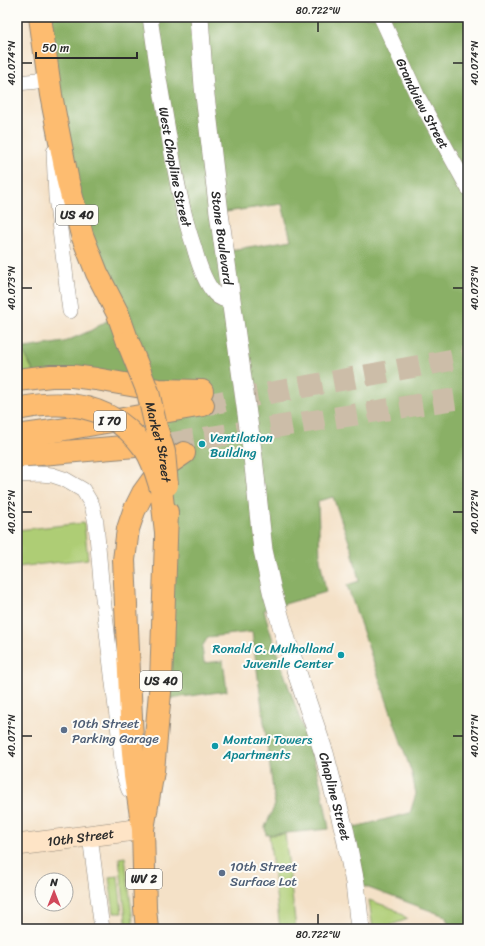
<svg xmlns="http://www.w3.org/2000/svg" width="485" height="946" font-family="Sriracha,sans-serif">
<style>
.green{fill:#aecd75;stroke:#6c7c50}
.forest{fill:#8ab066;stroke:#5a6e48;fill-rule:evenodd}
.lines{fill:none;stroke-linecap:round;stroke-linejoin:round}
.motorway-tunnel{stroke:#ccbda8;stroke-width:22;stroke-dasharray:22 11;stroke-linecap:butt}
.minor-casing{stroke:#908679;stroke-width:16}
.tertiary-casing{stroke:#908679;stroke-width:20}
.secondary-casing{stroke:#908679;stroke-width:22}
.primary-casing{stroke:#908679;stroke-width:24}
.motorway-casing{stroke:#908679;stroke-width:24}
.minor{stroke:#fff;stroke-width:15}
.tertiary{stroke:#fff;stroke-width:19}
.secondary{stroke:#fee4c6;stroke-width:21}
.primary{stroke:#fdbc70;stroke-width:22}
.motorway{stroke:#fdbc70;stroke-width:22}
.primary-bridge-casing{stroke:#908679;stroke-width:24;stroke-linecap:butt}
.motorway-bridge-casing{stroke:#908679;stroke-width:24;stroke-linecap:butt}
.primary-bridge{stroke:#fdbc70;stroke-width:22}
.motorway-bridge{stroke:#fdbc70;stroke-width:22}
.ticks{fill:none;stroke:#2b2b2b;stroke-width:1.5}
.culture-dot{fill:#0f9aa8;stroke:#fdfcf7;stroke-width:1.5}
.service-dot{fill:#5c6f8a;stroke:#fdfcf7;stroke-width:1.5}
.labels{text-anchor:middle;stroke-width:4;stroke-linejoin:round;paint-order:stroke}
.shield{fill:#fdfcf7;stroke:#6a6a68;stroke-width:1}
.shield-label{font-size:12px;font-weight:bold;fill:#2b2b2b}
.street-label{font-size:13px;fill:#2b2b2b;stroke:#fdfcf7}
.culture-label{font-size:13px;fill:#0d838f;stroke:#fdfcf7;text-anchor:start}
.service-label{font-size:13px;fill:#4e5e75;stroke:#fdfcf7;text-anchor:start}
.neatline{fill:none;stroke:#2b2b2b;stroke-width:1.5}
.ticks-label{font-size:10px;text-anchor:middle;fill:#2b2b2b}
</style>
<rect width="100%" height="100%" fill="#fdfcf7"/>
<filter id="ink" filterUnits="userSpaceOnUse"><feTurbulence type="fractalNoise" baseFrequency=".025" numOctaves="2"/><feDisplacementMap in="SourceGraphic" scale="8" xChannelSelector="R" yChannelSelector="G"/><feConvolveMatrix kernelMatrix="1 2 1 2 8 2 1 2 1" color-interpolation-filters="sRGB"/></filter>
<filter id="wash" filterUnits="userSpaceOnUse"><feTurbulence type="fractalNoise" baseFrequency=".012" numOctaves="4" result="noise"/><feDisplacementMap in="SourceGraphic" scale="16" xChannelSelector="R" yChannelSelector="G"/><feGaussianBlur stdDeviation="0.9" result="paint"/><feColorMatrix in="noise" values="0 0 0 0 0 0 0 0 0 0 0 0 0 0 0 0 0 1.4 0 .05"/><feComposite in="paint" operator="in"/></filter>
<g filter="url(#wash)">
<rect width="100%" height="100%" fill="#f4e1c7"/>
<g class="green">
<polygon points="19,349 26,355 36,377 17,380 17,350"/>
<polygon points="84,523 88,559 17,567 17,530"/>
<polygon points="285,834 296,929 280,929 269,835"/>
<polygon points="125,857 134,929 127,929 119,858"/>
<polygon points="118,876 122,913 114,913 109,877"/>
<polygon points="369,900 394,909 408,919 388,926 389,929 373,929"/>
</g>
<path class="forest" d="M40,17H468V929H451L445,916L355,883L344,830L410,813L416,794L412,774L347,585L359,581L352,550L333,497L318,501L320,559L326,592L264,610C278,661 298,710 314,761C321,783 325,806 329,829L266,835L265,827L275,805L252,632L208,637L202,647L204,663L223,661L227,691L159,700L166,532L148,392L36,377L26,356L19,349L64,342L90,331L118,314L97,273ZM282,204L291,240L224,251L219,213Z"/>
</g>
<g filter="url(#ink)">
<g class="lines">
<g class="motorway-tunnel">
<polyline points="203,405 468,357"/>
<polyline points="172,443 468,397"/>
</g>
<g class="minor-casing">
<g id="minor">
<path id="s1" d="M150,17C155,55 161,93 168,131C175,171 181,209 194,247C198,262 204,282 215,294C220,299 225,300 231,301"/>
<path id="s2" d="M381,17L417,95L468,188"/>
<polyline points="17,83 48,80"/>
<polyline points="54,152 56,197 70,311"/>
<polyline points="17,475 40,474 52,475 64,479 83,490 92,505 96,523 101,581 124,776 129,790"/>
<polyline points="90,836 102,929"/>
</g>
</g>
<g class="tertiary-casing">
<g id="tertiary">
<path id="s3" d="M199,17L204,87L219,213L253,457L263,550L272,591L287,643L324,753L345,833L355,883L360,929"/>
</g>
</g>
<g class="secondary-casing">
<g id="secondary">
<path id="s4" d="M17,845L143,829"/>
</g>
</g>
<g class="primary-casing">
<g id="primary">
<polyline points="40,17 51,95 68,182 82,235 97,273 118,314 128,342"/>
<polyline points="147,929 145,908 143,829 153,771 161,681 167,512"/>
</g>
</g>
<g class="motorway-casing">
<g id="motorway">
<polyline points="17,380 51,376 72,376 96,379 159,390 202,391"/>
<polyline points="17,436 60,430 203,405"/>
<polyline points="17,456 159,444"/>
<polyline points="161,489 166,532"/>
<polyline points="143,829 135,776 132,740 124,560 128,529 134,511 143,493 151,482 165,466 184,453"/>
</g>
</g>
<use href="#minor" class="minor"/>
<use href="#tertiary" class="tertiary"/>
<use href="#secondary" class="secondary"/>
<use href="#primary" class="primary"/>
<use href="#motorway" class="motorway"/>
<g class="primary-bridge-casing">
<g id="primary-bridge">
<path id="s5" d="M128,342L148,392L156,427L164,452L167,485"/>
</g>
</g>
<g class="motorway-bridge-casing">
<path id="motorway-bridge" d="M17,409C67,398 114,405 145,449C153,460 157,476 161,489"/>
</g>
<use href="#primary-bridge" class="primary-bridge"/>
<use href="#motorway-bridge" class="motorway-bridge"/>
</g>
</g>
<path class="ticks" d="M318,22V32M22,63H32M453,63H463M22,288H32M453,288H463M22,512H32M453,512H463M22,736H32M453,736H463M318,914V924"/>
<g class="culture-dot">
<circle cx="202" cy="444" r="4"/>
<circle cx="341" cy="655" r="4"/>
<circle cx="215" cy="746" r="4"/>
</g>
<g class="service-dot">
<circle cx="64" cy="730" r="4"/>
<circle cx="222" cy="873" r="4"/>
</g>
<g class="labels">
<g class="shield">
<rect x="56" y="205" width="42" height="20" rx="3"/>
<rect x="94" y="411" width="32" height="20" rx="3"/>
<rect x="140" y="671" width="42" height="20" rx="3"/>
<rect x="126" y="869" width="36" height="20" rx="3"/>
</g>
<g class="shield-label">
<text x="77" y="219">US 40</text>
<text x="110" y="425">I 70</text>
<text x="161" y="685">US 40</text>
<text x="144" y="883">WV 2</text>
</g>
<g class="street-label">
<text dy="5" stroke="none"><textPath href="#s2" startOffset="96">Grandview Street</textPath></text>
<text dy="5" stroke="none"><textPath href="#s1" startOffset="152">West Chapline Street</textPath></text>
<text dy="5" stroke="none"><textPath href="#s3" startOffset="222">Stone Boulevard</textPath></text>
<text dy="5" stroke="none"><textPath href="#s5" startOffset="105">Market Street</textPath></text>
<text dy="5" stroke="none"><textPath href="#s3" startOffset="794">Chapline Street</textPath></text>
<text dy="5" stroke="none"><textPath href="#s4" startOffset="64">10th Street</textPath></text>
</g>
<g class="culture-label">
<text x="210" y="442">Ventilation<tspan x="210" dy="15">Building</tspan></text>
<text x="333" y="653" text-anchor="end">Ronald C. Mulholland<tspan x="333" dy="15">Juvenile Center</tspan></text>
<text x="223" y="744">Montani Towers<tspan x="223" dy="15">Apartments</tspan></text>
</g>
<g class="service-label">
<text x="72" y="728">10th Street<tspan x="72" dy="15">Parking Garage</tspan></text>
<text x="230" y="871">10th Street<tspan x="230" dy="15">Surface Lot</tspan></text>
</g>
</g>
<rect width="485" height="946" fill="none" stroke="#fdfcf7" stroke-width="44"/>
<g transform="translate(54 892)"><circle r="19" fill="#fdfcf7" stroke="#a9a8a5"/>
<path d="M0-3L7 15L0 10L-7 15Z" fill="#d1495b"/>
<text y="-6" font-size="11" font-weight="bold" text-anchor="middle" fill="#2b2b2b">N</text>
</g>
<path d="M36 52v6h101v-6" fill="none" stroke="#2b2b2b" stroke-width="2"/>
<text x="42" y="52" font-size="12" fill="#2b2b2b" stroke="#fdfcf7" stroke-width="3" paint-order="stroke">50 m</text>
<rect x="22" y="22" width="441" height="902" class="neatline"/>
<g class="ticks-label">
<text x="318" y="14">80.722°W</text>
<text transform="translate(11 63) rotate(-90)" y="4">40.074°N</text>
<text transform="translate(474 63) rotate(-90)" y="4">40.074°N</text>
<text transform="translate(11 288) rotate(-90)" y="4">40.073°N</text>
<text transform="translate(474 288) rotate(-90)" y="4">40.073°N</text>
<text transform="translate(11 512) rotate(-90)" y="4">40.072°N</text>
<text transform="translate(474 512) rotate(-90)" y="4">40.072°N</text>
<text transform="translate(11 736) rotate(-90)" y="4">40.071°N</text>
<text transform="translate(474 736) rotate(-90)" y="4">40.071°N</text>
<text x="318" y="938">80.722°W</text>
</g>
</svg>
